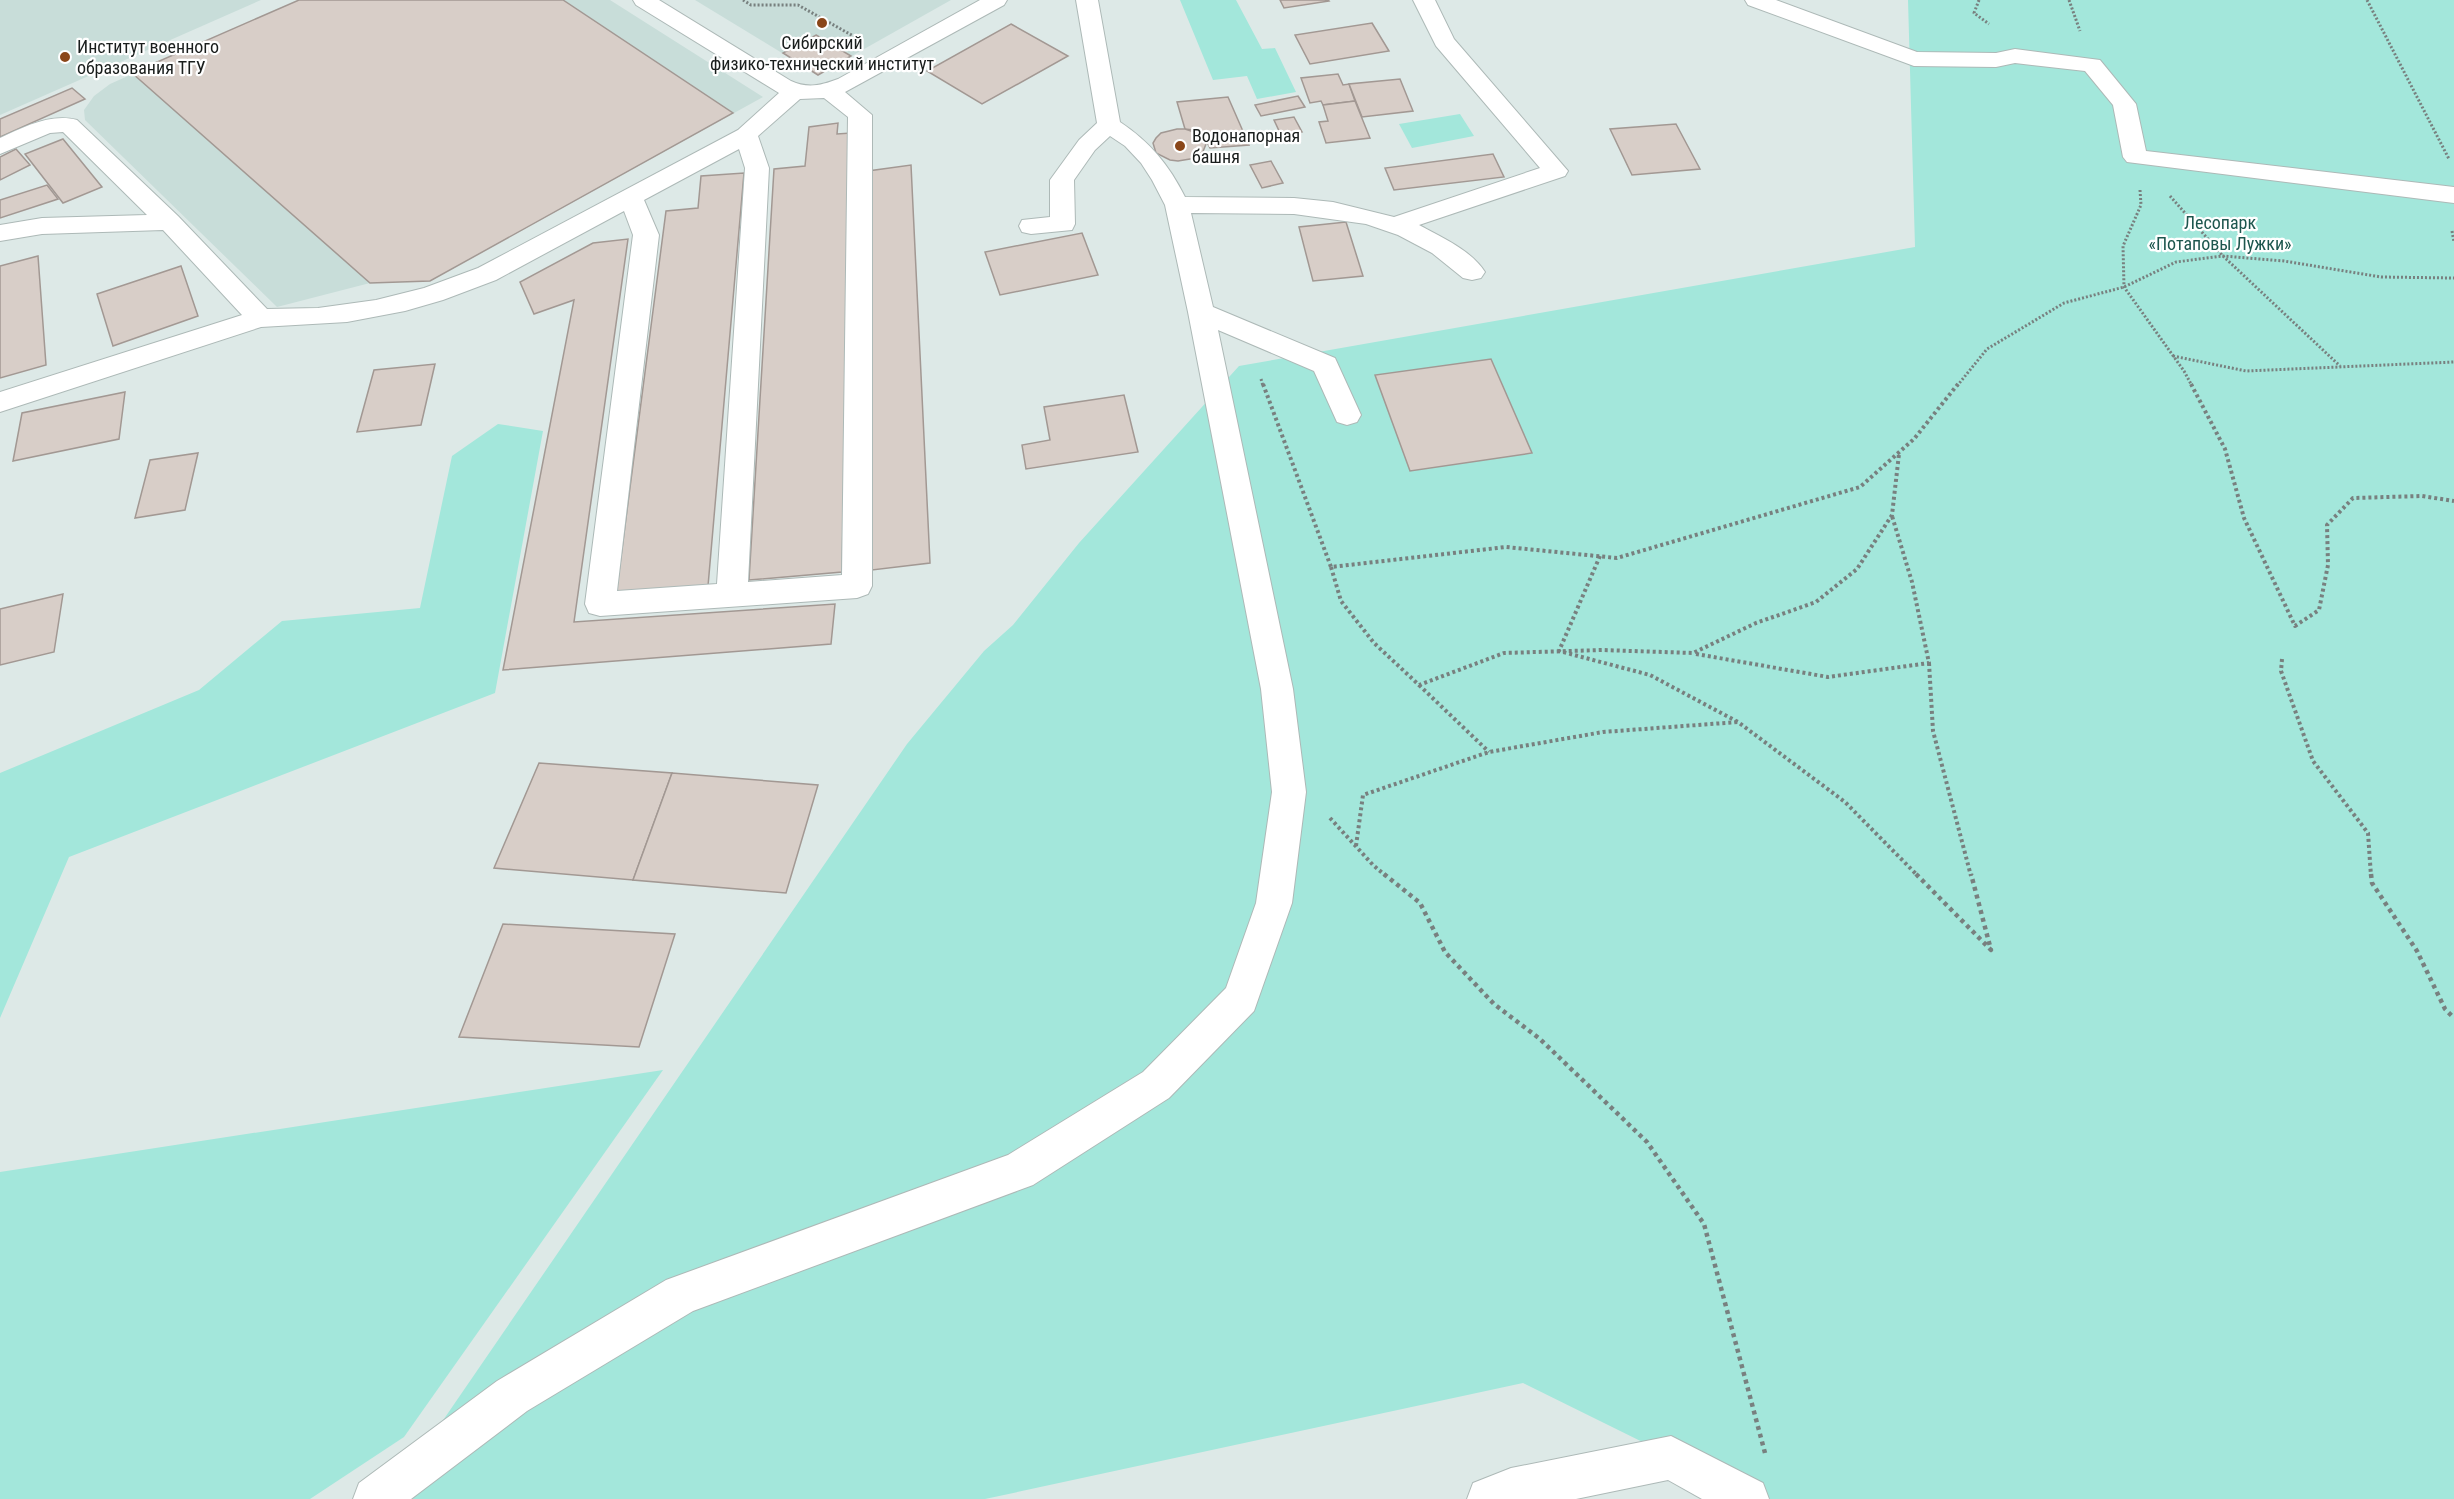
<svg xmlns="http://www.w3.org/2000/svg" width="2454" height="1499" font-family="'Roboto Condensed',sans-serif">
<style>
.built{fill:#c8ddd9}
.green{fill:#a3e7db}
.building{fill:#d8cec8;stroke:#a29893;stroke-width:1.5}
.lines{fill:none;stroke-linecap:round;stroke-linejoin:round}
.minor-casing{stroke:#adb9b7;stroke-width:2}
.path-far2{stroke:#78807f;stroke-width:3;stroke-dasharray:2 2;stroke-linecap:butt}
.path-far1{stroke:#78807f;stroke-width:4;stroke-dasharray:3 3;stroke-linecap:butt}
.path{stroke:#78807f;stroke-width:4.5;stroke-dasharray:4 4;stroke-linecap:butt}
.minor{fill:#fff;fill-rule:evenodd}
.poi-dot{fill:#8a4619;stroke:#fff;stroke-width:2}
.labels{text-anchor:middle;stroke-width:4.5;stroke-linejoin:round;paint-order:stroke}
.far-poi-label{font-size:18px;fill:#191d1c;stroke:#fff;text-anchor:start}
.far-park-label{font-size:18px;fill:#1d564e;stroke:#fff}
</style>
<rect width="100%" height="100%" fill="#dde9e7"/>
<g class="built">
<polygon points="0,0 261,0 0,115"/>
<polygon points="299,0 610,0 763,97 430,281 370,283 277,307 85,120 84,110 94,96 110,84"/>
<polygon points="695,0 951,0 818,75"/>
</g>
<g class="green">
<polygon points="1180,0 1236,0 1262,49 1275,48 1296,92 1257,99 1247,76 1213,80"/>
<polygon points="1908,0 2454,0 2454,1499 1758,1499 1523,1383 985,1499 389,1499 907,744 984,651 1013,625 1079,543 1239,366 1915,247"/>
<polygon points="1460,114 1474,136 1412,148 1399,124"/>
<polygon points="498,424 543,431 495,693 69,857 0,1018 0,773 199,690 282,621 420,608 452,456"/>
<polygon points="663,1070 404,1437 310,1499 0,1499 0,1172"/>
</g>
<g class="building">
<polygon points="299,0 563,0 733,113 430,281 370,283 132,73"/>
<polygon points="1280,0 1328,0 1329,1 1284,8"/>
<polygon points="1372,23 1389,51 1310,64 1295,35"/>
<polygon points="1011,24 1068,56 982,104 927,71"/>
<polygon points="816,35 851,56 818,75 783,53"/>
<polygon points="1338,74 1343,85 1349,84 1355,101 1323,105 1321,101 1310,103 1301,78"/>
<polygon points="1400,79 1413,111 1362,117 1349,84"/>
<polygon points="72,88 85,99 0,137 0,119"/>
<polygon points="1298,96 1305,107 1261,116 1255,105"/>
<polygon points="1228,97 1249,145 1210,148 1201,131 1185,129 1177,102"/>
<polygon points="1355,101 1370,138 1326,143 1319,122 1328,121 1323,105"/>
<polygon points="1294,117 1302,132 1281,135 1274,120"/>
<polygon points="838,123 837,134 851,133 842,572 749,580 774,169 805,166 809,127"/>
<polygon points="1676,124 1700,169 1632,175 1610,129"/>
<polygon points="1177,129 1185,129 1200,134 1206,144 1202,154 1196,158 1178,161 1170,160 1156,153 1153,143 1156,138 1161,133"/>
<polygon points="63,139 102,187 63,203 25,154"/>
<polygon points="16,149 30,165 0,180 0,157"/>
<polygon points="1493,154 1504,177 1394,190 1385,168"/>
<polygon points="1271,161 1283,183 1262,188 1250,165"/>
<polygon points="911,165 930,563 872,570 868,171"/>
<polygon points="744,173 708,586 616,595 666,211 698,208 701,176"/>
<polygon points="47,185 58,199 0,218 0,200"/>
<polygon points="1346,222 1363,276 1313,281 1299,227"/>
<polygon points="1082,233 1098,275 1000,295 985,252"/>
<polygon points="628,239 574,622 835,604 831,644 503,670 574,300 534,314 520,282 593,243"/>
<polygon points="38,256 46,365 0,378 0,266"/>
<polygon points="181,266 198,316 113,346 97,294"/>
<polygon points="1491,359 1532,453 1410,471 1375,375"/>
<polygon points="435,364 421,425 357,432 374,370"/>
<polygon points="125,392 119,439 13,461 22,413"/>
<polygon points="1124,395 1138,452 1026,469 1022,445 1050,440 1044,407"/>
<polygon points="198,453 185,510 135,518 150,460"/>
<polygon points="63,594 54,652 0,665 0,609"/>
<polygon points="539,763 672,773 633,880 494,868"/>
<polygon points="672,773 818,785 786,893 633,880"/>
<polygon points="503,924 675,934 639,1047 459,1037"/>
</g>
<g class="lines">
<g class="minor-casing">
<g id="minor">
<path d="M633,0H659L791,81C808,89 822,85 838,79L980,0H1007L1004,5L845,92L872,115V586L868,594L857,598L600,616L589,613L585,604L633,235L624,211L496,280L443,300L405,311L347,322L261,327L0,412V392L242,315L163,230L42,234L0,241V225L42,218L147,215L63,132L50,133L0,154V138C24,127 51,113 77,120L178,216L267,309L318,308L376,300L424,288L478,268L738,130L779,93L636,5ZM824,98L848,117L842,575L748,582L769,168L758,136L800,99ZM739,149L745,168L717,584L617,591L659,235L644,200Z"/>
<path d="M1076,0H1098L1120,122C1150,142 1169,165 1185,197L1294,198L1333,202L1394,217L1540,168L1436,46L1413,0H1435L1454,39L1568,171L1565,176L1419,225C1441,237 1471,250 1485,272L1481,278L1472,280L1463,278L1432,253L1398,235L1366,224L1294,214L1191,213L1213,307L1335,358L1361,415L1357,422L1347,425L1337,422L1314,371L1218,330L1293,689L1306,792L1292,903L1254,1011L1169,1098L1033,1185L693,1311L527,1411L411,1499H353L359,1483L497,1381L666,1280L1008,1155L1143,1072L1226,988L1256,903L1272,792L1261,689L1188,312L1165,205L1152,180L1141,163L1125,146L1110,136L1095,150L1074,180L1075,224L1072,230L1031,234L1022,232L1019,226L1022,220L1050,217V180L1079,140L1097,123Z"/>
<polygon points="1745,0 1776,0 1917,52 1996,53 2015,49 2100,60 2136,104 2146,151 2454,187 2454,203 2127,162 2123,157 2113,105 2085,71 2015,63 1996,67 1914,66 1748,5"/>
<polygon points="1671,1436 1763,1483 1769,1499 1702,1499 1668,1480 1576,1499 1467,1499 1473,1483 1511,1468"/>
</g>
</g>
<g class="path-far2">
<polyline points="743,0 751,5 798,5 855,37"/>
<polyline points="1979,0 1974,13 1989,24"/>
<polyline points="2069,0 2080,31"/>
<polyline points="2367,0 2449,159"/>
<polyline points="2140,190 2141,205 2123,246 2124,287 2184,371 2192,386"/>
<polyline points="2170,196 2223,256 2340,366"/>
<polyline points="2452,231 2454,242"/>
<polyline points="2173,356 2246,371 2454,362"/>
<polyline points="1261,379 1263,386"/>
<polyline points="1957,386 1987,349 2064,303 2124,287 2176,262 2223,256 2284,261 2381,277 2454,278"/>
</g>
<g class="path-far1">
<polyline points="1263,384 1331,567 1506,547 1617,558 1860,487 1914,439 1958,384"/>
<polyline points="2191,384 2225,449 2244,518 2295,626 2319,610 2328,565 2327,525 2353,498 2422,496 2454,501"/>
<polyline points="1600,556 1559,651 1650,675 1738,722 1845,802 1918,876"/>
<polyline points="1331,567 1341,601 1374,643 1419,685 1504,653 1602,650 1693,653 1756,623 1816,602 1857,569 1892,515 1899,454"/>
<polyline points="1696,654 1828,677 1929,663 1912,582 1892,516"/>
<polyline points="2282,659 2281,671 2313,761 2368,833 2371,876"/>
<polyline points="1929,663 1933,731 1971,876"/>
<polyline points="1419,685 1489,752"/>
<polyline points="1330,818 1373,865 1386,876"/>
<polyline points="1356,846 1363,795 1489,752 1603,732 1738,722"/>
</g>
<g class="path">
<polyline points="1384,874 1420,903 1445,952 1494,1004 1540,1039 1647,1142 1704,1224 1765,1453"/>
<polyline points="1916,874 1991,950 1971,874"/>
<polyline points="2371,874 2372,883 2417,951 2445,1009 2454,1018"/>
</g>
<use href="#minor" class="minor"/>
</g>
<g class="poi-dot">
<circle cx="822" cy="23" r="6"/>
<circle cx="65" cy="57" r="6"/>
<circle cx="1180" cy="146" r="6"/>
</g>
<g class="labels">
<g class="far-poi-label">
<text x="822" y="49" text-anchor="middle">Сибирский<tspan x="822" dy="21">физико-технический институт</tspan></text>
<text x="77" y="53">Институт военного<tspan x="77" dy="21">образования ТГУ</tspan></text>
<text x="1192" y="142">Водонапорная<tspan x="1192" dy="21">башня</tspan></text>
</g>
<g class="far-park-label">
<text x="2220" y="229">Лесопарк<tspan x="2220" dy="21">«Потаповы Лужки»</tspan></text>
</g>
</g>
</svg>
